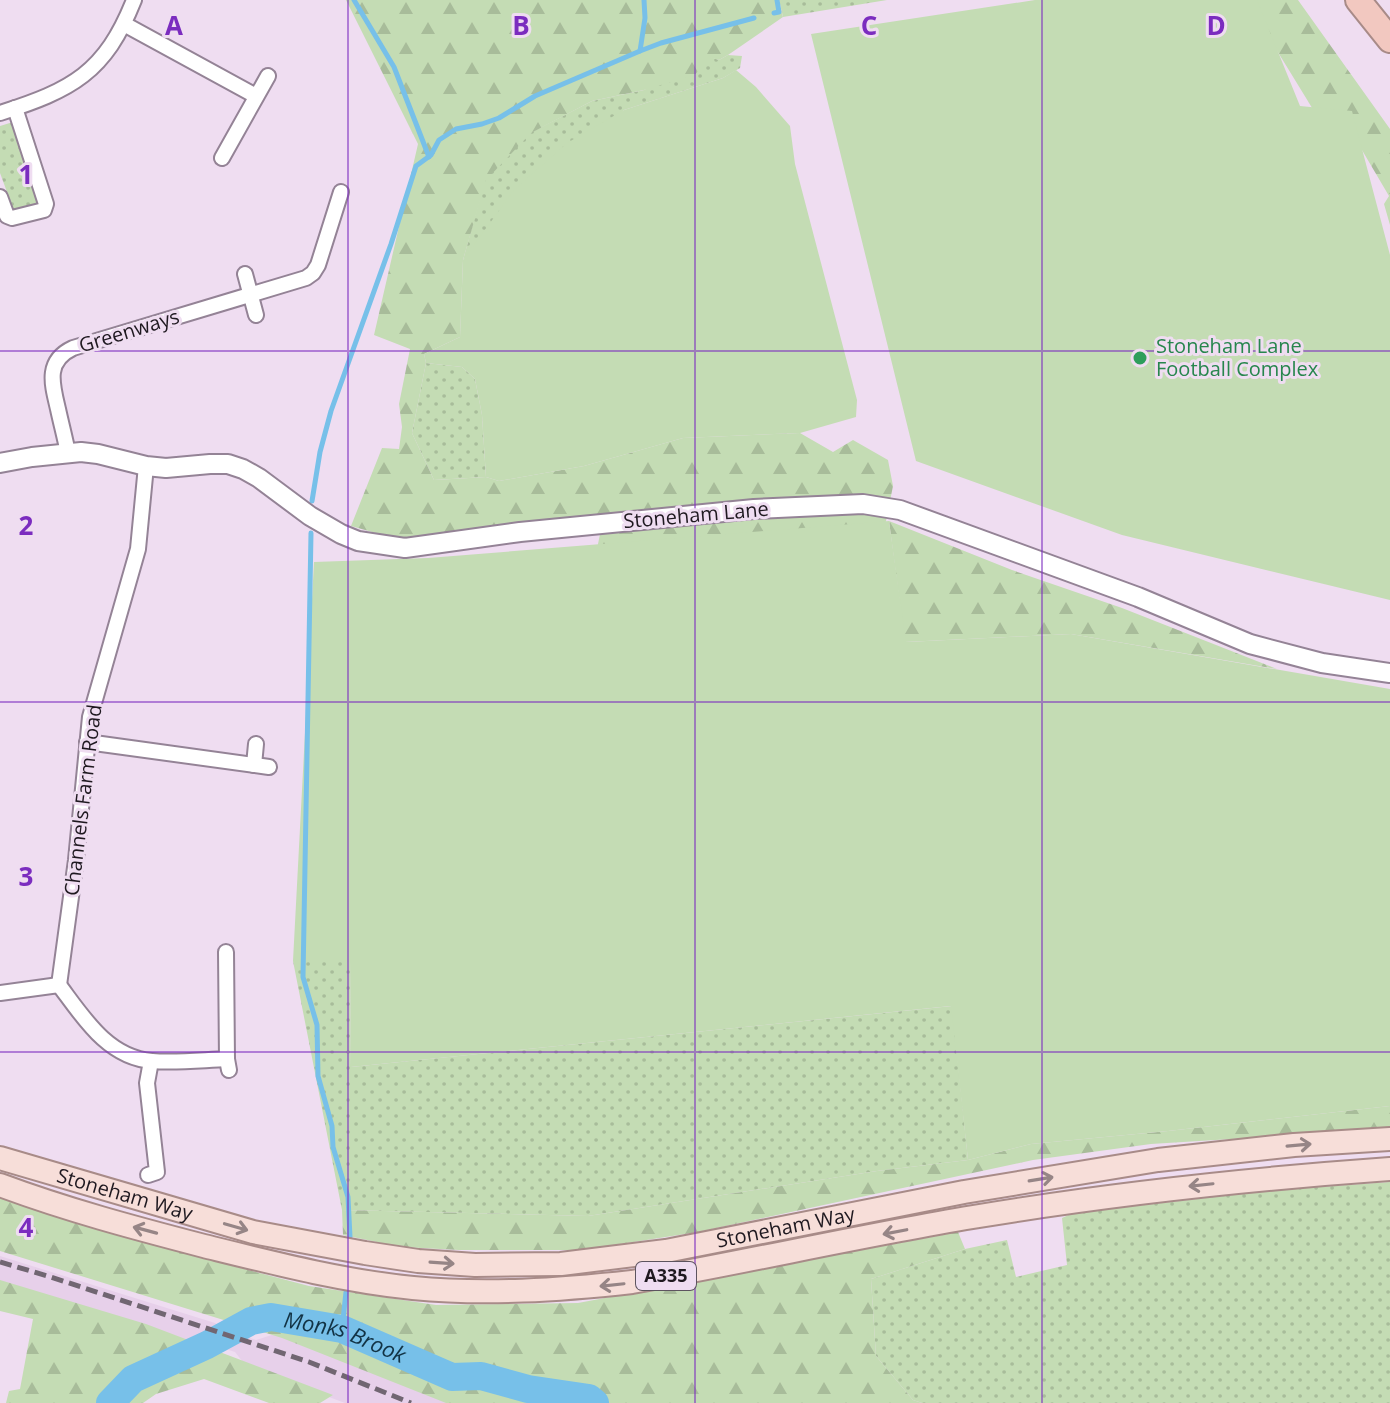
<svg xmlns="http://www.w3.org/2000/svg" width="1390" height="1403" font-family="'Open Sans',sans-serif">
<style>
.built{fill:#e7d0ea}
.grass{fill:url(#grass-dots)}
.forest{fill:url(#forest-firs)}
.green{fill:#c4dcb4}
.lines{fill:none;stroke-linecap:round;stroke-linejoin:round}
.stream{stroke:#77c0e9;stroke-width:5}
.river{stroke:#77c0e9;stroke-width:28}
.minor-casing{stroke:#948396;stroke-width:18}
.tertiary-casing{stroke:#948396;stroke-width:22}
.primary-casing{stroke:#a88b88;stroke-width:26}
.motorway-casing{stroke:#a88b88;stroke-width:28}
.minor{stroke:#fff;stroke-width:14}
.tertiary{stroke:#fff;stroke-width:18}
.primary{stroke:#f7ded9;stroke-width:22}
.motorway{stroke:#f2c8c0;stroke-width:24}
.rail{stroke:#716672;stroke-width:5;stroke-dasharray:12 6;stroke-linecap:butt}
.oneway{stroke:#968586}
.grid{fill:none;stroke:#7b2cbf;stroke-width:2;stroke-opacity:0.55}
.leisure-dot{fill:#2e9e5b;stroke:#efddf1;stroke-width:3}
.labels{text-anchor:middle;stroke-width:6;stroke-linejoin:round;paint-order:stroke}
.shield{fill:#efddf1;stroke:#5d545f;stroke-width:2}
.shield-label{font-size:18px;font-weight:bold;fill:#1f1920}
.street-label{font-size:20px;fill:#1f1920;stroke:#efddf1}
.leisure-label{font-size:20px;fill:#27864d;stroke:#efddf1;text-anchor:start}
.water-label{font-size:22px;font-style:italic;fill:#123345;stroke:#efddf1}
.grid-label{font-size:26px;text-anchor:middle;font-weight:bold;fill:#7b2cbf;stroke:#efddf1;stroke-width:6;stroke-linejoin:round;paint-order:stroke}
</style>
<defs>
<pattern id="grass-dots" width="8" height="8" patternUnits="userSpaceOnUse" patternTransform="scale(2)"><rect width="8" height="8" fill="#c4dcb4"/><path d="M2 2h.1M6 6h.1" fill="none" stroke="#a8bc9a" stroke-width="1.8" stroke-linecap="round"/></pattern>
<pattern id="forest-firs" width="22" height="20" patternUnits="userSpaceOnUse" patternTransform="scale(2)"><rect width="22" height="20" fill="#c4dcb4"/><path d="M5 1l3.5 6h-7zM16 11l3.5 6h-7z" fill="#a8bc9a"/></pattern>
</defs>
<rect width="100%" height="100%" fill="#efddf1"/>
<polygon class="built" points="0,1256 215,1323 224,1329 256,1340 278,1333 454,1403 345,1403 246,1366 235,1352 202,1341 189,1346 0,1287"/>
<g class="grass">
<polygon points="779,0 887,0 783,17"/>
<polygon points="728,55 742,56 740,68 723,78 624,110 463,260 485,180 530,133 592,101 644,90 708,56 719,60"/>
<polygon points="13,122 39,203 36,206 14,211 0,173 0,126"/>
<polygon points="426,363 462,367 475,379 482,415 486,477 434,480 412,433"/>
<polygon points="350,960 351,1067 952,1006 968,1160 877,1171 588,1216 342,1210 293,961"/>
<polygon points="1390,1182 1390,1403 922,1403 913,1400 876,1356 871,1279 965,1249 1007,1240 1016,1277 1067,1265 1062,1218 1073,1213 1276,1190"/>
</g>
<g class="forest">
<polygon points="346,0 778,0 783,17 728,55 719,60 708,57 695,75 644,90 592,101 531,133 486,180 463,260 460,337 424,354 426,363 412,433 434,480 486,477 499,481 584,466 683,438 800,433 833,452 853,440 888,460 893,486 885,526 597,549 604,514 534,522 411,543 351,526 382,448 399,449 402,427 399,404 410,349 374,335 418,144"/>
<polygon points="1246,0 1298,0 1390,129 1390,225 1384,204 1389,196 1349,128 1325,129"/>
<polygon points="889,521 1012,570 1122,608 1277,669 1071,634 905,642"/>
<polygon points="1390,1106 1390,1129 1151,1144 1033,1160 698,1232 582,1250 459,1250 401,1247 343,1235 342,1210 588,1216 877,1171 968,1160 1031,1144 1168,1131"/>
<polygon points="0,1195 161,1247 309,1286 436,1305 578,1303 958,1232 965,1249 871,1279 876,1356 913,1400 922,1403 446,1403 282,1338 0,1251"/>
<polygon points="0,1280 146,1324 333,1395 320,1403 269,1403 204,1379 156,1394 143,1403 6,1403 9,1391 20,1389 33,1319 0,1311"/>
</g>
<g class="green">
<polygon points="1035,0 1257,0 1300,106 1352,111 1390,255 1390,600 1122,535 916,461 811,34"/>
<polygon points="736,70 756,87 790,126 795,164 857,400 856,417 800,433 683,438 584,466 499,481 486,477 482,415 475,379 462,367 426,363 424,354 460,337 463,260 514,190 567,143 624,110 723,78"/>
<polygon points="889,521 906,642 1071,634 1390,689 1390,1106 1168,1131 1031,1144 968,1160 951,1006 351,1067 350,961 293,961 314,562 428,558"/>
</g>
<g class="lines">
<g class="stream">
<polyline points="354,0 394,67 429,157"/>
<polyline points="774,13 779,12 777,0"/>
<polyline points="640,51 645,18 644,0"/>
<polyline points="312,501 320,452 331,411 391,244 416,166 431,155 439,140 456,129 482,124 499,118 535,96 640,51 661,43 754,18"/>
<polyline points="311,533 303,977 317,1025 318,1076 332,1126 333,1147 348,1197 350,1237"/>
<polyline points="342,1329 346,1292"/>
</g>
<path class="river" id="s1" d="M110,1403L133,1379L207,1345L251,1321L271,1317L342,1329L452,1377L481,1376L528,1389L589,1398L595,1403"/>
<g class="minor-casing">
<g id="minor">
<polyline points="124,24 256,96"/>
<path d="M0,113C72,90 105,73 134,0"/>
<polyline points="222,158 268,76"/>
<polyline points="0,197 7,216 12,218 44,210 46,204 15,108"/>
<polyline points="245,274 256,315"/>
<path d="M68,453C65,438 61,423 58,409C52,384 45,361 73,348L306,278L313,273L318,265L341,192"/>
<polyline points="87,742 269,767"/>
<polyline points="254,765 256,744"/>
<polyline points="226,952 227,1059 229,1070"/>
<polyline points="59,985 76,860 90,717 138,549 146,466"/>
<path d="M59,985C83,1017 108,1058 152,1061C176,1063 202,1060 227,1059"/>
<polyline points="0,993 59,985"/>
<polyline points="148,1175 157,1172 147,1083 151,1061"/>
</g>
</g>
<g class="tertiary-casing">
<polyline id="tertiary" points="0,463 32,457 81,452 98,454 146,466 166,468 210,464 228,464 243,469 259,478 310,516 341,534 358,541 405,548 520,532 754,509 863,504 900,510 1138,597 1250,644 1322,663 1390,673"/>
</g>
<g class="primary-casing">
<g id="primary">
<path id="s2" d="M0,1158L253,1232L365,1253L418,1261L475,1265L561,1264L666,1251L964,1192L1158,1160L1294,1145L1390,1139"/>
<path d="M0,1185C67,1210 135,1228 204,1246C273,1263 343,1281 413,1288C486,1295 559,1290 632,1282C746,1262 859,1236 973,1217C1111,1194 1250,1179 1390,1169"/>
</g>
</g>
<g class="motorway-casing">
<polyline id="motorway" points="1358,0 1390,40"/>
</g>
<use href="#minor" class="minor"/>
<use href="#tertiary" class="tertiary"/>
<use href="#primary" class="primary"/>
<use href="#motorway" class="motorway"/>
<polyline class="rail" points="0,1262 51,1277 309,1362 411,1403"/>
</g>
<defs><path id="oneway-shaft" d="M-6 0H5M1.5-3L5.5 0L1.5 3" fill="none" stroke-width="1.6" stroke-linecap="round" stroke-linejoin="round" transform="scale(2)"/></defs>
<g class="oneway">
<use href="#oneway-shaft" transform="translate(1299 1145) rotate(-5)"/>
<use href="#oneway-shaft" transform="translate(1041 1179) rotate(-9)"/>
<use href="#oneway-shaft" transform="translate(1201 1185) rotate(174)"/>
<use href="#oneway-shaft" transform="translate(236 1227) rotate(16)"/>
<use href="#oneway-shaft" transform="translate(145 1230) rotate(-165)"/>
<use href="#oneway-shaft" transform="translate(895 1232) rotate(169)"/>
<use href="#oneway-shaft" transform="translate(442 1263) rotate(4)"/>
<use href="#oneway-shaft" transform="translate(612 1285) rotate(174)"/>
</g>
<path class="grid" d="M348,0V1403M695,0V1403M1042,0V1403M0,351H1390M0,702H1390M0,1052H1390"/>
<circle class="leisure-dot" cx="1140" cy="358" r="8"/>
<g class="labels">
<rect class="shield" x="636" y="1262" width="60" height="28" rx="6"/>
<g class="shield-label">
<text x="666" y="1282">A335</text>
</g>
<g class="street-label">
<text transform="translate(129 331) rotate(-17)" y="7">Greenways</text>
<text transform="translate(696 515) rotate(-5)" y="7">Stoneham Lane</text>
<text transform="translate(83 800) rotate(-83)" y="7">Channels Farm Road</text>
<text dy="7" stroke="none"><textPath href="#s2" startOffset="130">Stoneham Way</textPath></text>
<text dy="7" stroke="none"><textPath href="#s2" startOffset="802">Stoneham Way</textPath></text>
</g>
<g class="leisure-label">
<text x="1156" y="353">Stoneham Lane<tspan x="1156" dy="23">Football Complex</tspan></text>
</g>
<g class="water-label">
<text dy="8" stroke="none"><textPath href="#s1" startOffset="262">Monks Brook</textPath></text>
</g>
</g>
<g class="grid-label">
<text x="174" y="35">A</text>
<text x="521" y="35">B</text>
<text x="869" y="35">C</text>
<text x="1216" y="35">D</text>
<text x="26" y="184">1</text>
<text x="26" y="535">2</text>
<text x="26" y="886">3</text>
<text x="26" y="1237">4</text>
</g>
</svg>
